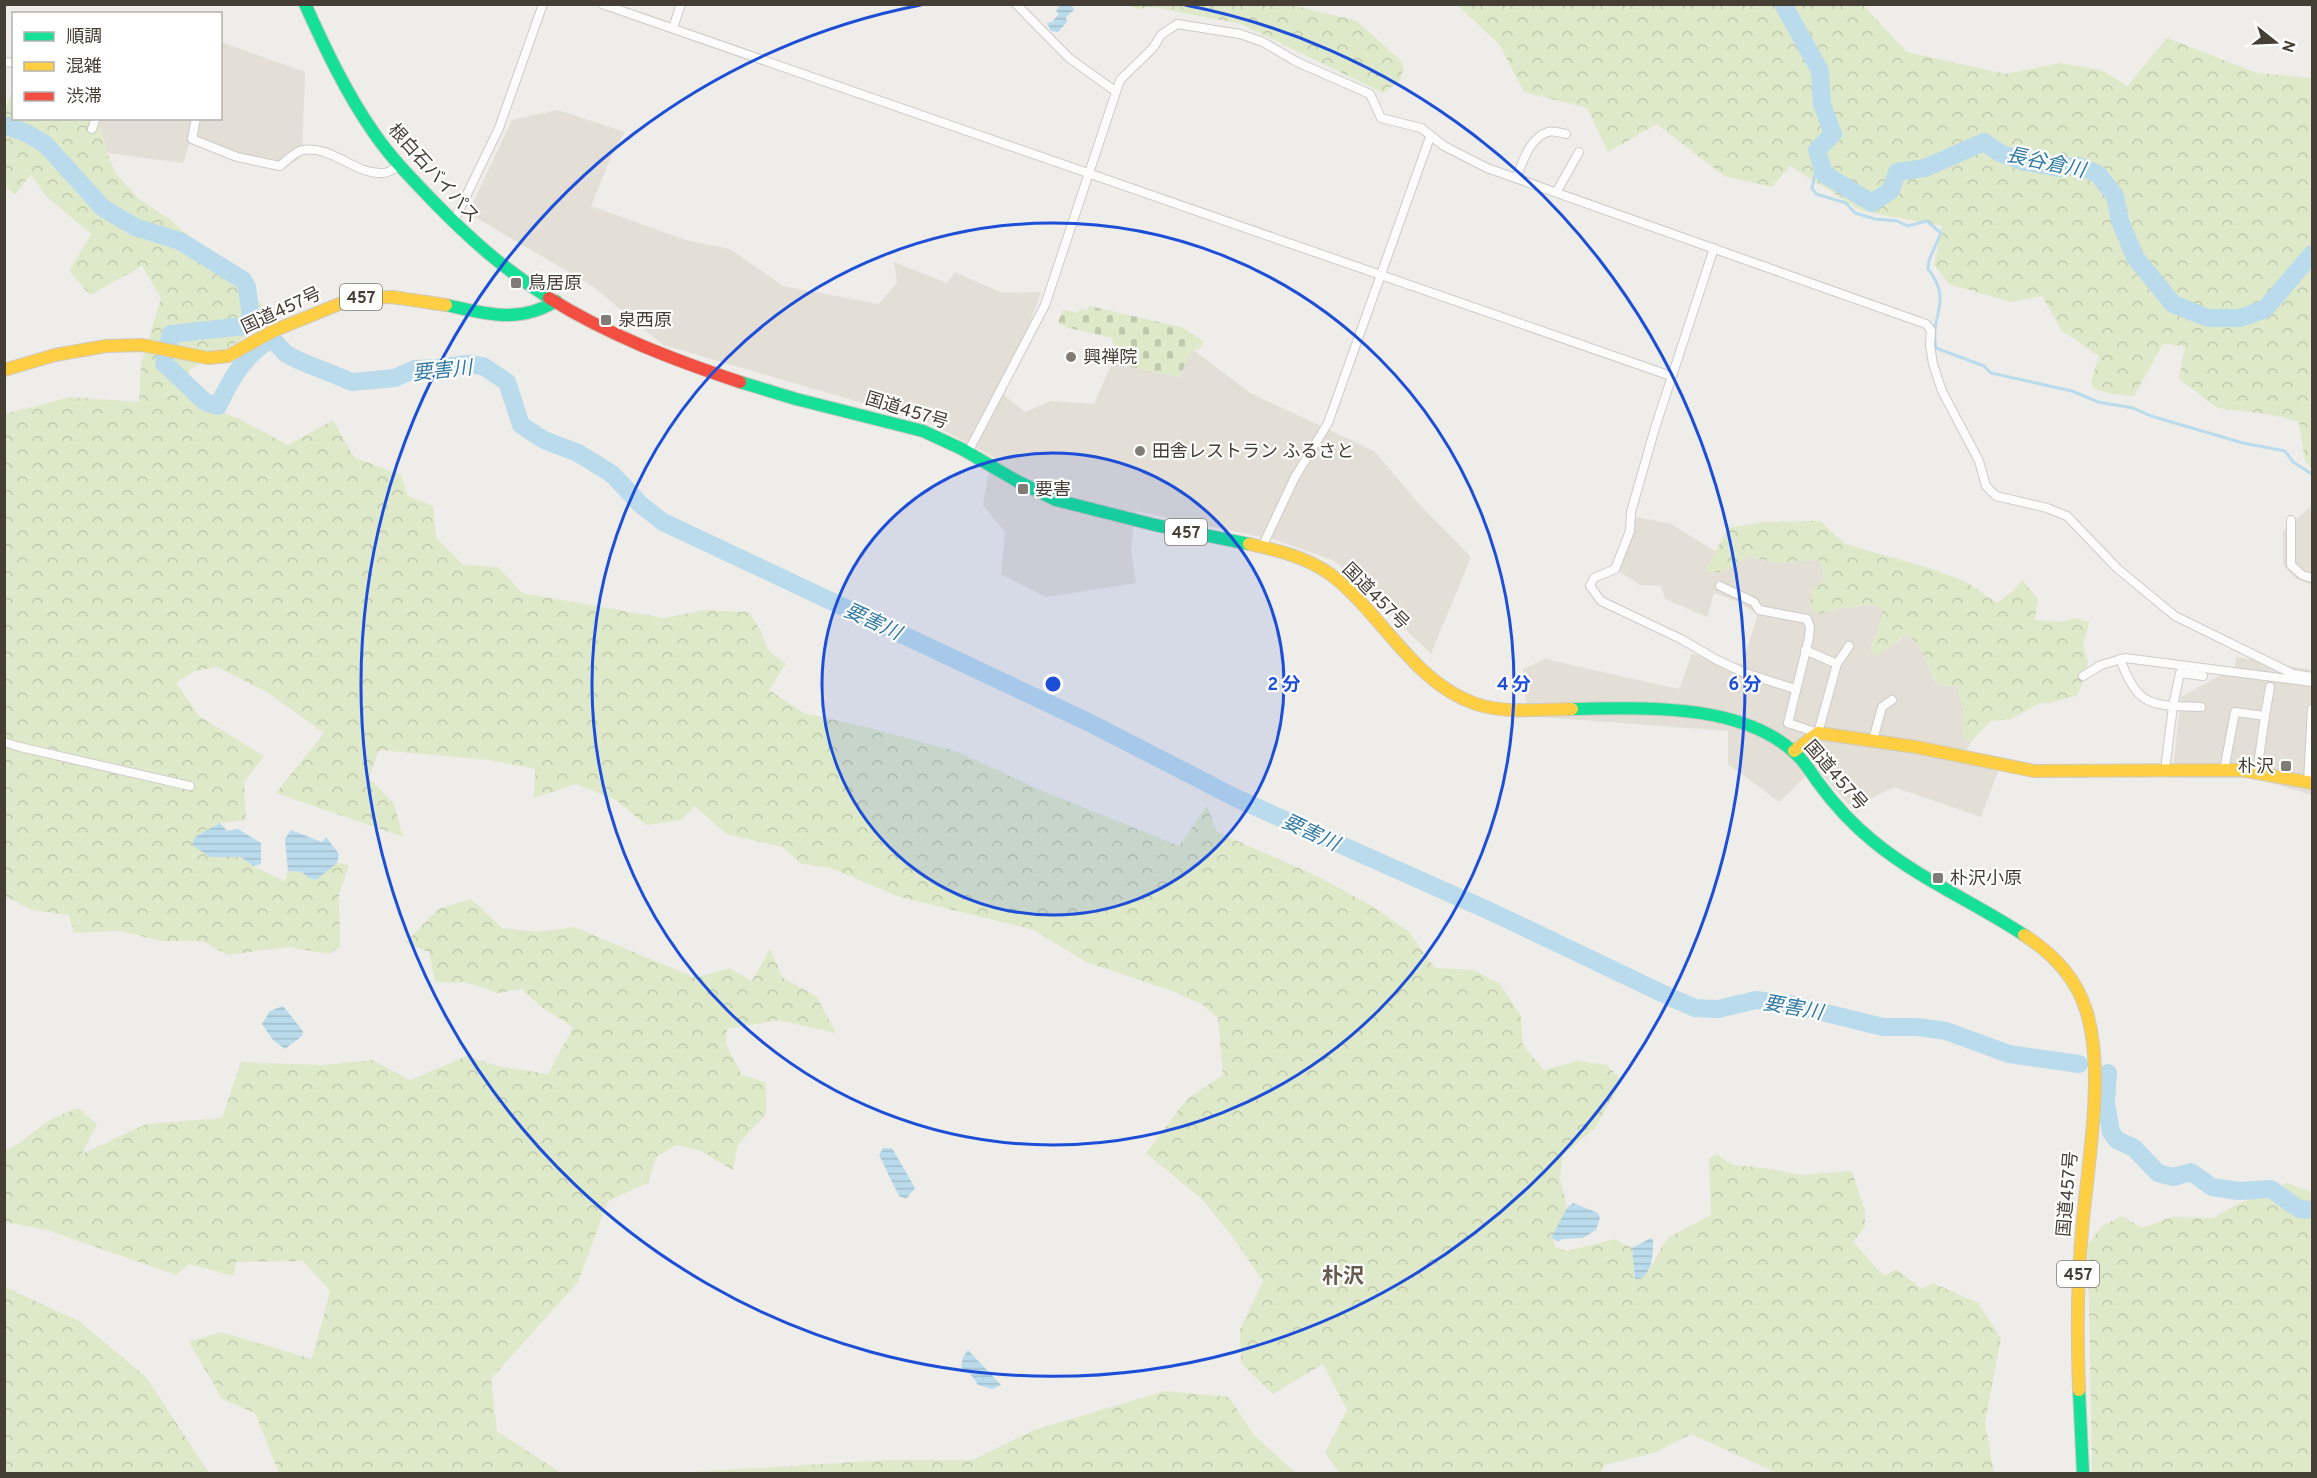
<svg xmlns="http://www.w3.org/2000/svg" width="2317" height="1478" font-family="Overpass,'Noto Sans JP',sans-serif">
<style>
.residential{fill:#e3ded6}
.forest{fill:url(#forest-crowns)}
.cemetery{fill:url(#cemetery-stones)}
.water{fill:url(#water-rules)}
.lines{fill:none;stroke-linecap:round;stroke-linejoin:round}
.stream{stroke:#badbec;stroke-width:3}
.river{stroke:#badbec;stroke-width:18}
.street-casing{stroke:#cdcbc7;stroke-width:10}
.fast-casing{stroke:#cec9c0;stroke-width:14}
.slow-casing{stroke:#cec9c0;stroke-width:14}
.jam-casing{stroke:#cec9c0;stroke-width:14}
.street{stroke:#fdfcfc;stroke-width:8}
.fast{stroke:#16e098;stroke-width:12}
.slow{stroke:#ffcf43;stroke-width:12}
.jam{stroke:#f24e42;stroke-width:12}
.ring{fill:none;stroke:#1d4ed8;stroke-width:3}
.poi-dot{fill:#807b74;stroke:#fff;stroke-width:2}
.labels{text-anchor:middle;stroke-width:4.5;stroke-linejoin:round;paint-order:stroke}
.shield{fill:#fff;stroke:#7d7872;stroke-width:1.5}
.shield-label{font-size:16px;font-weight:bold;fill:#453e35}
.street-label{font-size:18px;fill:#453e35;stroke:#fff}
.poi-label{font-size:18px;fill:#453e35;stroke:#fff;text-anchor:start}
.water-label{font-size:20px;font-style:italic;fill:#317aa4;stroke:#fff}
.quarter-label{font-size:21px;font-weight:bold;fill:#675b4d;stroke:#fff}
.centre{fill:#1d4ed8;stroke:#fff;stroke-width:3}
.ring-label{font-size:18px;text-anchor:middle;font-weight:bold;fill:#1d4ed8;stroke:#fff;stroke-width:4.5;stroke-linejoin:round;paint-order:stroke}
</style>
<defs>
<pattern id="forest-crowns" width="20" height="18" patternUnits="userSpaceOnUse" patternTransform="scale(1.5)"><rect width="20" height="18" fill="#dee9ca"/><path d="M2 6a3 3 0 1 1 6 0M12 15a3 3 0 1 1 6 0" fill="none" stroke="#c0c9ae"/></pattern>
<pattern id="cemetery-stones" width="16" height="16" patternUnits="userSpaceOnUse" patternTransform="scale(1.5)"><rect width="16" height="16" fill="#dee9ca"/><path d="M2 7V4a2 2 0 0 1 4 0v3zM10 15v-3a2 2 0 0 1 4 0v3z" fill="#c0c9ae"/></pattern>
<pattern id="water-rules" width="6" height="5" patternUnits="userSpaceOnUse" patternTransform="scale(1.5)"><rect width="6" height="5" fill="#badbec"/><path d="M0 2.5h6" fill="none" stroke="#a1bdcb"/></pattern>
</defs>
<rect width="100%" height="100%" fill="#efede9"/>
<g class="residential">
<polygon points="221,42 305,72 302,156 282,170 189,144 183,163 107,153 99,119 220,118"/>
<polygon points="558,110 625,132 614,150 591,206 686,240 730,249 783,286 879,304 897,283 894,262 947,283 955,272 1002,293 1041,292 1004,395 1025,412 1051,401 1094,404 1112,363 1180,377 1191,348 1250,393 1374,451 1421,506 1471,557 1431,654 1335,561 1276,540 1135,511 1131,550 1136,583 1046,597 1001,574 1005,532 983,505 988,475 997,459 928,422 663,345 591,285 468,213 512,120"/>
<polygon points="2310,507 2312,509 2312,585 2296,579 2283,565 2283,531"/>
<polygon points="1637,517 1671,524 1716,552 1706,571 1723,572 1748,556 1776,563 1818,560 1822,566 1824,581 1819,614 1842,608 1875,605 1884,613 1870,650 1898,642 1907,635 1918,643 1936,684 1958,687 1963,714 1963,736 1971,742 1965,752 1998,771 1981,817 1894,787 1872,798 1857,813 1815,767 1779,802 1728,764 1728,731 1527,716 1523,669 1545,659 1679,689 1692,654 1742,664 1758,614 1736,601 1714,593 1707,617 1665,599 1661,586 1640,585 1615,569"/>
<polygon points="2236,657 2312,670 2312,795 2254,778 2172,778 2181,697 2235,667"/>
</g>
<g class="forest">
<polygon points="1127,5 1292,5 1357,21 1399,59 1404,67 1400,81 1383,93 1241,24 1152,7 1137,9"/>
<polygon points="1457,5 1863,5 1907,52 2006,74 2059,63 2102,70 2127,86 2167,38 2257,73 2312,78 2312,469 2305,461 2299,422 2272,415 2217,408 2179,379 2185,346 2163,344 2134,396 2112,394 2094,389 2091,381 2099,356 2062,331 2042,296 2011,302 1949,284 1934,265 1942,226 1862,211 1790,166 1772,187 1724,176 1657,124 1608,152 1587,108 1524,92 1499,44"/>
<path d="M14,84V118L99,119L107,153L116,174L139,199L171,220L277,319L189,370L191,399L241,420L288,445L333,420L354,457L401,475L408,496L433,506L436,538L463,565L498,567L522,593L664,618L705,610L749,612L761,631L768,650L786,664L769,690L804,713L862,726L958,752L1040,790L1179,846L1207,806L1217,832L1317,876L1374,907L1408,931L1435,968L1474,970L1500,984L1521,1016L1523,1045L1544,1070L1577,1061L1607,1065L1622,1081L1594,1129L1563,1155L1560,1178L1567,1208L1552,1238L1555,1247L1567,1251L1615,1239L1632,1248L1635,1278L1641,1279C1654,1268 1657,1251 1668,1238C1671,1235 1703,1220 1711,1215L1709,1158L1717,1154L1732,1165L1765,1168L1800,1175L1852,1171L1865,1211V1227L1853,1242L1884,1276L1896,1269L1922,1289L1933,1283L1978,1303L2001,1338L1985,1423L1994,1473H1777L1691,1434L1654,1453L1604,1465L1601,1473H1339L1325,1453L1347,1410L1323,1364L1273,1394L1241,1363L1240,1329L1263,1282L1238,1244L1202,1199L1146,1153L1187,1099L1223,1075L1218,1018L1203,1005L1172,991L1086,962L1034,930L900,897L831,868L801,864L782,847L726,834L695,806L681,820L646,825L616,800L576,784L534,798L535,769L490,760L379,750L369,778L394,804L403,837L276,793L324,733L267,692L217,667L195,671L176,683L199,716L264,756L244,782L246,820L220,823L195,837L210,857H241L253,866L285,881L288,871L302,872L309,878L316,880L337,863L349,865L339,894L340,947L329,954L288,947L228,955L202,941H162L119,931L74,933L69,915L32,910L5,896V414L70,397L139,402L141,364L161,298L142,266L90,295L69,271L91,234L46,196L31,174L15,195L5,186V111Z"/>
<polygon points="1820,521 1845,544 1936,570 1968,583 1997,603 2013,591 2022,580 2038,599 2035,620 2062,622 2076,618 2089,622 2083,646 2088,662 2078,695 2050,703 2040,703 2011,719 1991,721 1971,742 1963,736 1963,714 1958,687 1936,684 1918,643 1907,635 1877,655 1870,651 1883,613 1875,605 1842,608 1819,614 1809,608 1811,590 1824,581 1822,566 1818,560 1776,563 1748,556 1723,572 1705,572 1728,528 1762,522"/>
<polygon points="471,899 502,928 537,932 574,927 696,978 729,968 752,981 770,949 783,978 816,996 836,1033 778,1020 727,1029 726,1044 742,1075 766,1082 766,1114 738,1144 733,1170 701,1151 677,1145 656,1157 648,1183 608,1201 578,1282 491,1379 497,1431 561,1473 279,1473 255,1413 222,1399 189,1342 221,1332 312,1359 330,1291 303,1261 236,1262 234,1276 189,1264 176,1275 47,1230 5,1222 5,1151 21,1142 49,1120 78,1108 97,1124 82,1154 146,1124 222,1118 241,1062 322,1065 372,1060 410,1080 467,1056 501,1067 548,1074 573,1027 540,1006 522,989 498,993 467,983 435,982 429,952 405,943 438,909"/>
<polygon points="2287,1183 2312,1192 2312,1473 2092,1473 2088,1244 2102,1226 2122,1216 2142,1228 2172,1217 2213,1218 2234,1206"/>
<polygon points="5,1287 79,1321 146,1377 209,1473 5,1473"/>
<polygon points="1165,1391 1229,1397 1253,1434 1296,1473 674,1473 889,1460 973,1460 1034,1430"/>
</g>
<polygon class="cemetery" points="1089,306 1181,327 1203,341 1200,350 1191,349 1180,377 1112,363 1116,352 1112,338 1065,327 1058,323 1063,310 1078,313 1080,309 1087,311"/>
<g class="water">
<polygon points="1060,5 1072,5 1074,10 1066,17 1067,22 1058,32 1051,31 1047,23 1052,22 1059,14 1056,11"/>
<polygon points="220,823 227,831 238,829 261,843 261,864 253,866 241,857 210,857 192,845 195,837"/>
<polygon points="291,830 322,842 326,837 339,854 337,863 316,880 309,878 302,872 288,871 285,839"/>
<polygon points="283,1006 303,1031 302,1036 285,1049 273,1040 262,1024 270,1011"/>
<polygon points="883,1148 892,1148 915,1188 906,1199 899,1196 879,1155"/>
<polygon points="1573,1203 1598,1213 1600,1218 1596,1230 1583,1238 1563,1239 1558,1241 1551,1238 1567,1208"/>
<path d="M1651,1238L1653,1240C1653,1254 1653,1269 1641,1279H1635L1632,1248Z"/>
<polygon points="968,1350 1001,1385 993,1389 978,1385 972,1376 961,1367 963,1357"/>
</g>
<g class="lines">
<path class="stream" d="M1819,156L1812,188L1816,194L1846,203L1855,213L1875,219L1897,221L1908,226L1927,221L1941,233L1929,260L1928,269C1954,302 1929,315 1936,348L1984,366L1991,373L2072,391L2098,402L2133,408L2151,416L2243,443L2285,451L2293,462L2312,474"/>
<g class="river">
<polyline points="1783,4 1820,71 1822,104 1833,134 1817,150 1824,174 1872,203 1891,190 1897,172 1925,168 1984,142 2000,153 2022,161 2058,168 2079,166 2098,174 2115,196 2120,221 2135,257 2173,304 2208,318 2240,318 2265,309 2312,254"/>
<path d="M4,125L26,133L45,144L103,208L135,227L180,241L243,280L247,287L251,318L244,326L171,334L164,363L205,402L218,406C231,379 243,357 269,340L275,342L286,354L300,361L352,382L395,378L415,369L439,368L467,364L483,366L507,382L521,425L544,440L578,453L612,474L641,505L663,522L1088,722L1238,799L1494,913L1672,998L1695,1008L1718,1009L1756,1000L1789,1004L1883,1027H1917L1946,1031L2009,1054L2079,1064"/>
<polyline points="2108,1073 2106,1102 2111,1132 2117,1140 2134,1148 2158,1173 2173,1177 2191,1172 2212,1187 2239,1191 2271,1189 2299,1209 2312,1210"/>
</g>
<g class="street-casing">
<g id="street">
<polyline points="602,4 1671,376"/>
<polyline points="1016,4 1069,58 1115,91"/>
<polyline points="673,28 681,4"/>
<polyline points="4,62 14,63"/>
<path d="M196,118L192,139L237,157L280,166C286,161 294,152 303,150C331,145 356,175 383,173C389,173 395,168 400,165"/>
<polyline points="92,129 96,118"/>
<path d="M1516,178C1523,162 1529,138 1548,132C1553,130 1561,133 1566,134"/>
<polyline points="1557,191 1579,152"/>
<polyline points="453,223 499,128 543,4"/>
<polyline points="1714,248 1655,428 1631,512 1630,531 1615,569 1594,578 1590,586 1601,601 1681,639 1717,660 1745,673 1795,689"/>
<polyline points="968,452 1045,305 1120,80 1153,48 1161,35 1177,24 1240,34 1263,42 1297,62 1370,94 1381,118 1421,128 1444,146 1487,168 1926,324 1931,330 1930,345 1933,364 1942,391 1979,461 1986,486 1996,496 2047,508 2067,516 2118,569 2175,616 2293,674 2312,677"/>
<polyline points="2291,520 2291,565 2302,575 2312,578"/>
<polyline points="1262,547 1295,477 1328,423 1430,137"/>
<polyline points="1720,586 1754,602 1759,610 1807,619 1810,627 1809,638 1788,723 1818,733 1837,664 1849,646"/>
<polyline points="1805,650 1837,664"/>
<path d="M2120,659C2139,709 2152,705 2201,707"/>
<polyline points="2083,676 2101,665 2125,658 2312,682"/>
<polyline points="2265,716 2270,687"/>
<polyline points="1873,740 1882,707 1892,700"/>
<polyline points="4,742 20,747 190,786"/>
<polyline points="2165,770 2173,706 2180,673 2203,676"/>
<polyline points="2224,770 2235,712 2265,716 2257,772"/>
<polyline points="2308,781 2312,709"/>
</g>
</g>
<g class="fast-casing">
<g id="fast">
<path d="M305,4C325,48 346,93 374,133C391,158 413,180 434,202C471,240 504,269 549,298"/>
<path d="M446,305C486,314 519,324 556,301"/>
<polyline points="740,382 796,399 923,431 962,449 1017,481 1056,500 1155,525 1249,544"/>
<path d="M1572,709C1641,708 1740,702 1795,753C1804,761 1810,771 1817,781C1833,803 1852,824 1873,841C1919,879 1974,902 2024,935"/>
<polyline points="2079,1390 2083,1474"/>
</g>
</g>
<g class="slow-casing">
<g id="slow">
<polyline points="4,370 55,355 106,346 142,345 208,358 228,356 273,331 354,298 392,297 446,305"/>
<path d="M1249,544C1277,550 1306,557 1330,574C1382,613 1412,682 1476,704C1507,714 1540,709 1572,709"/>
<polyline points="1794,751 1818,733 1916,747 2034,771 2241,770 2312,783"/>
<path d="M2024,935C2052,953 2076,978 2086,1010C2106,1072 2087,1166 2082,1231C2077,1284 2077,1337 2079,1390"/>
</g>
</g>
<g class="jam-casing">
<path id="jam" d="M549,298C608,335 674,360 740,382"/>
</g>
<use href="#street" class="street"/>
<use href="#fast" class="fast"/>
<use href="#slow" class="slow"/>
<use href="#jam" class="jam"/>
</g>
<circle cx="1053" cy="684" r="231" fill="#1d4ed8" fill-opacity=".12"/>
<g class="ring">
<circle cx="1053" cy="684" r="231"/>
<circle cx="1053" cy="684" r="461"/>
<path d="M1185 5A692 692 0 1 1 921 5"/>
</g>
<g class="poi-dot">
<rect x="510" y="277" width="12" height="12" rx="3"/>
<rect x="600" y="314" width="12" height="12" rx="3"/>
<circle cx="1071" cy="357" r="6"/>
<circle cx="1140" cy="451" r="6"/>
<rect x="1017" y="483" width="12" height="12" rx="3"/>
<rect x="2280" y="760" width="12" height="12" rx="3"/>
<rect x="1932" y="872" width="12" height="12" rx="3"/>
</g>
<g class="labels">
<g class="shield">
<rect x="340" y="284" width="42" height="26" rx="4.5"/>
<rect x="1165" y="519" width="42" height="26" rx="4.5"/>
<rect x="2057" y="1261" width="42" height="26" rx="4.5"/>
</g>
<g class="shield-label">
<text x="361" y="303">457</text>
<text x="1186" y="538">457</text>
<text x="2078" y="1280">457</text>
</g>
<g class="street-label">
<text transform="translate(434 173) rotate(48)" y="6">根白石バイパス</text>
<text transform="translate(281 310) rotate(-25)" y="6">国道457号</text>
<text transform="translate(907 410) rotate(17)" y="6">国道457号</text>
<text transform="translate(1376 596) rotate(45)" y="6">国道457号</text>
<text transform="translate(1836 775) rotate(49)" y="6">国道457号</text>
<text transform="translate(2067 1194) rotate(-85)" y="6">国道457号</text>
</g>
<g class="poi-label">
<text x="528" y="289">鳥居原</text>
<text x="618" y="326">泉西原</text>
<text x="1083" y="363">興禅院</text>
<text x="1152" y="457">田舎レストラン ふるさと</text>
<text x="1035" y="495">要害</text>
<text x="2274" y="772" text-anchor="end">朴沢</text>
<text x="1950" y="884">朴沢小原</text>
</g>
<g class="water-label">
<text transform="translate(2046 162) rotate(12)" y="7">長谷倉川</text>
<text transform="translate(442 370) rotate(-6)" y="7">要害川</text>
<text transform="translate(873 621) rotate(25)" y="7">要害川</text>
<text transform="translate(1311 832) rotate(25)" y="7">要害川</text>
<text transform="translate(1793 1007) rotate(10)" y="7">要害川</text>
</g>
<g class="quarter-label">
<text x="1343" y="1283">朴沢</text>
</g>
</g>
<circle cx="1053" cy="684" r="9" class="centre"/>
<g class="ring-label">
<text x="1284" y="690">2 分</text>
<text x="1514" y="690">4 分</text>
<text x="1745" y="690">6 分</text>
</g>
<rect width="2317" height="1478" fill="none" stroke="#453e35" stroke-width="12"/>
<rect x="12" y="12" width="210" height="108" fill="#ffffff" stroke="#b5b2ae" stroke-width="1.5"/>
<rect x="24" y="32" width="30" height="9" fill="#16e098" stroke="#b5b2ae" stroke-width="1.5"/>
<text x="66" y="42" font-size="18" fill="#453e35">順調</text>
<rect x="24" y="62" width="30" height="9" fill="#ffcf43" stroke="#b5b2ae" stroke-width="1.5"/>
<text x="66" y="72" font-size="18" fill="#453e35">混雑</text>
<rect x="24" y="92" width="30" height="9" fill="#f24e42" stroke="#b5b2ae" stroke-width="1.5"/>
<text x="66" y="102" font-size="18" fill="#453e35">渋滞</text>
<g transform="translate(2275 42) rotate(108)" stroke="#ffffff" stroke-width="4.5" paint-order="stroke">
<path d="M0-4.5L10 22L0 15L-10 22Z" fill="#453e35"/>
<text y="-9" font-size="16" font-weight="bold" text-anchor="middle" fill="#453e35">N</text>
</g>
</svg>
